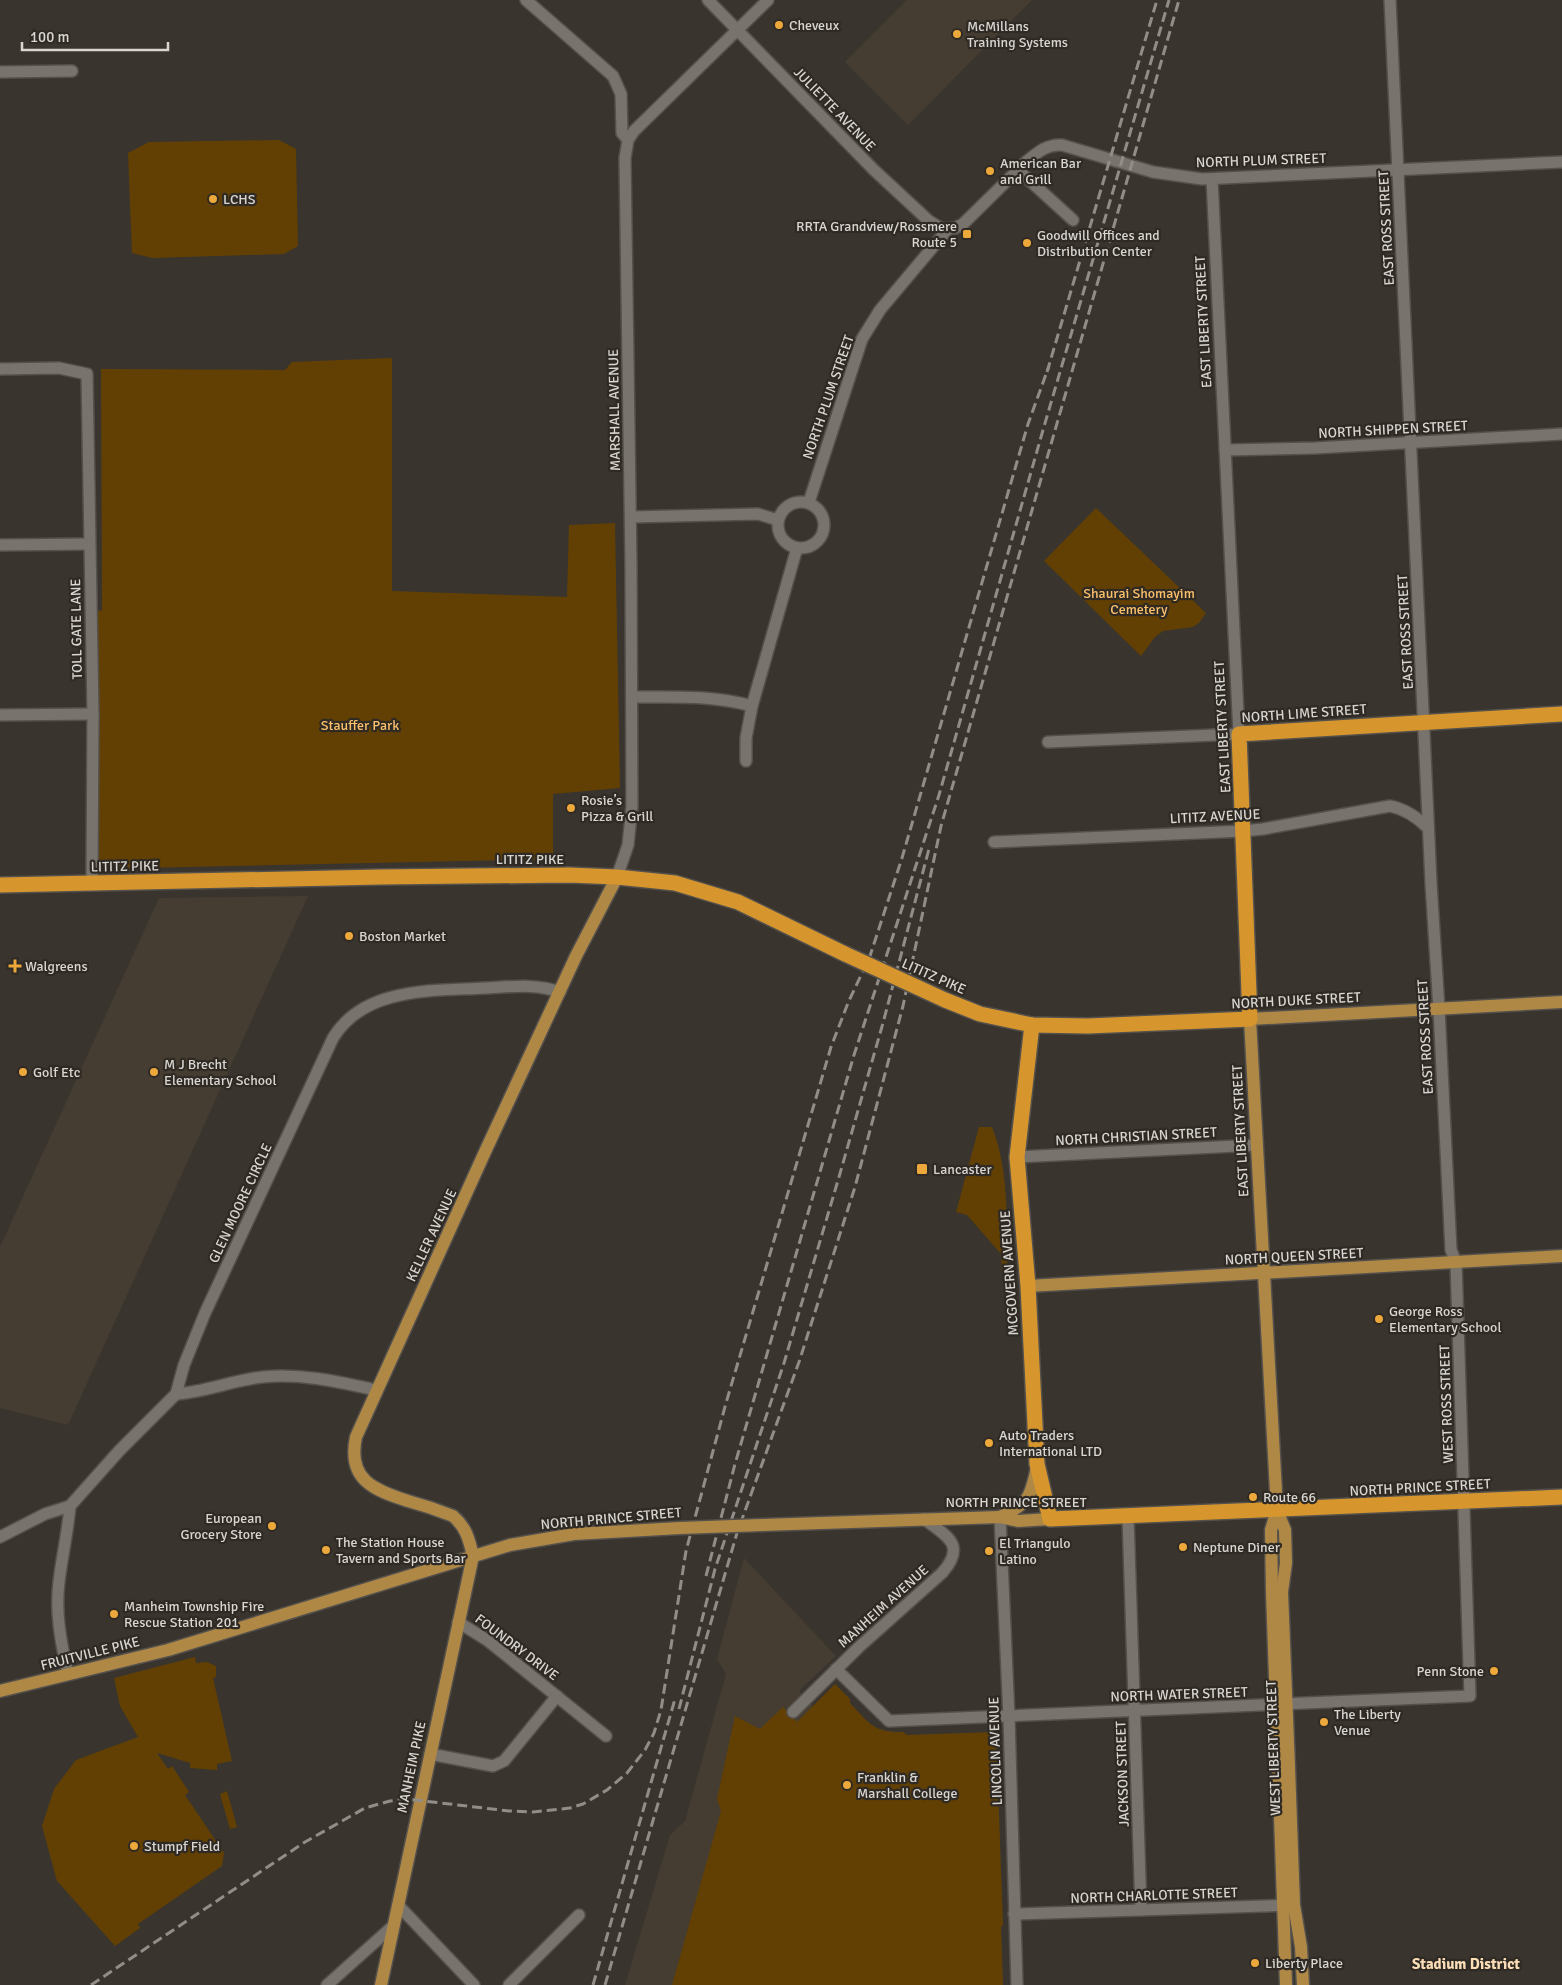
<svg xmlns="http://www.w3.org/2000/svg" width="1562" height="1985" font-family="Signika,sans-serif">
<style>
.built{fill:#453d31}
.green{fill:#624003}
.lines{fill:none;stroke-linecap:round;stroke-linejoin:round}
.minor-casing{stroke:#54504b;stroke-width:14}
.major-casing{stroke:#54504b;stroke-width:15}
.highway-casing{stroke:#54504b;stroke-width:18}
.minor{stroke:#78736c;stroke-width:11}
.major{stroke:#b08846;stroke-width:12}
.highway{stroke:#d6962d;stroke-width:15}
.rail{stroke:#918d88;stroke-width:3;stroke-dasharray:10 5;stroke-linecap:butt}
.major-bridge-casing{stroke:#54504b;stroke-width:15;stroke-linecap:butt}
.highway-bridge-casing{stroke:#54504b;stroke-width:18;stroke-linecap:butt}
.major-bridge{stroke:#b08846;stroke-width:12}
.highway-bridge{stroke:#d6962d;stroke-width:15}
.poi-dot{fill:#eda83b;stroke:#2f2a24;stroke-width:2}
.labels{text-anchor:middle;stroke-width:4.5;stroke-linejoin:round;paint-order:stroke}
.poi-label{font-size:14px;fill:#d9d6d2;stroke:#2f2a24;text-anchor:start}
.street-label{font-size:14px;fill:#d9d6d2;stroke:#2f2a24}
.park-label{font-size:14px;fill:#fbc06b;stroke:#2f2a24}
.neighbourhood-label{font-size:15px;font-weight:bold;fill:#faddb6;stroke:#2f2a24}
</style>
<rect width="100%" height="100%" fill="#39342e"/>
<g class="built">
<polygon points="907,0 1032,0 908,125 845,62"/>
<polygon points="308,896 68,1425 0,1408 0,1247 159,898"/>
<polygon points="744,1558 836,1656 799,1691 854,1748 880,1728 886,1731 903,1732 907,1735 996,1732 1003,1925 1001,1927 1003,1985 625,1985 670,1835 685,1821 726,1674 717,1659"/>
</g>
<g class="green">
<polygon points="279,140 296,149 298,246 284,254 152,258 132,253 128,153 149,142"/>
<polygon points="392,358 392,591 567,597 569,525 615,523 620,788 553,794 553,859 92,869 91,613 102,610 101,369 285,370 292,362"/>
<polygon points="1096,508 1206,613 1199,623 1193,627 1163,631 1155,637 1141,656 1044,561"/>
<path d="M979,1127H992C1010,1172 1006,1225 1008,1273H1002L1001,1254L967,1215L956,1212Z"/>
<polygon points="195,1657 196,1663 207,1662 216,1666 216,1677 213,1678 232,1761 217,1764 217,1770 190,1768 190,1763 157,1753 168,1769 172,1766 189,1792 185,1795 224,1853 222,1866 138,1924 140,1928 115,1946 57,1881 42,1826 54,1789 76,1760 138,1737 120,1706 114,1678"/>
<path d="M835,1684L850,1699V1703C869,1723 874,1733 903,1732L907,1735L996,1732L1003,1925L1001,1927L1003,1985H672L721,1811L717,1799L735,1716L760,1729L783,1707L797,1722Z"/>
<polygon points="227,1791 237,1827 230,1829 220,1794"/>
</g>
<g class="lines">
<g class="minor-casing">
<g id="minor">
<polyline points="526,0 613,76 621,94 622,133 628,140"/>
<path d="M708,0L874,170L929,221L942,229L955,228L963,224L1027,161C1038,152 1047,144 1062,145L1153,172L1202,179L1562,162"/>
<polyline points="0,72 72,71"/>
<polyline points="1018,170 1073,220"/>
<polyline points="0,369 59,368 87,374 93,714 92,882"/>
<polyline points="1225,450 1315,448 1562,434"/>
<circle cx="801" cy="525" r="23"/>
<polyline points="809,502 862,339 880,310 948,229"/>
<polyline points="631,517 758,514 778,520"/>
<polyline points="0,545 89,544"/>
<path d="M632,697C673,697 712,695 752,706"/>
<polyline points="0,715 93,714"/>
<polyline points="1048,742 1239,734 1212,179"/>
<polyline points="746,761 746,738 752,706 797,548"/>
<path d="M994,842L1243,831L1263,829L1390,806C1405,809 1417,817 1428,828"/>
<polyline points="617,877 628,845 632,806 631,566 625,158 628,140 634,131 768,0"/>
<polyline points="1017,1157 1257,1145"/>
<path d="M176,1394C206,1392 233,1380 263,1377C301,1373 339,1382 376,1390"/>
<polyline points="1000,1517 1009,1717 1017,1985"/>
<polyline points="1128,1517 1141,1910"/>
<path d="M0,1537L45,1514L70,1506L119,1451L176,1394L184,1365L205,1313L333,1038C364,987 432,991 484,988C510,987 535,983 560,992"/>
<polyline points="458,1622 487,1640 606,1736"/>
<polyline points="836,1669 889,1721 1470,1696 1456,1262 1451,1250 1439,1009 1431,883 1390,0"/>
<path d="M68,1674C61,1643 55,1613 59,1582C62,1556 68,1531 70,1506"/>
<path d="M793,1712L859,1647L942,1573C967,1545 947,1536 924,1519"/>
<polyline points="430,1754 493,1766 504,1761 557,1696"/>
<polyline points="398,1905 474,1985"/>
<polyline points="1014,1914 1293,1905"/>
<polyline points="327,1985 393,1926"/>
<polyline points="509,1985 579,1915"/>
</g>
</g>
<g class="major-casing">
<g id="major">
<polyline points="1028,1286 1562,1256"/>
<polyline points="1277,1510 1285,1530 1286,1563 1282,1592 1289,1767 1294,1905 1301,1947 1303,1985"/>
<path d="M1000,1517C1029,1504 1031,1496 1037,1467"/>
<polyline points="762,1525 1000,1517 1018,1521 1050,1519"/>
<polyline points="0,1691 168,1650 510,1545 574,1534 680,1528"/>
<path d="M381,1985L473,1556C469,1539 466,1527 453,1516C438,1510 423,1505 408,1501C373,1490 347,1479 356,1437L484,1154L576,956L617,877"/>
<polyline points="1286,1985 1272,1593 1271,1530 1277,1510 1250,1019 1562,1002"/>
</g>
</g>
<g class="highway-casing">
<g id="highway">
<polyline points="0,885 380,877 569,875 617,877 675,883 738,902 845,954"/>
<polyline points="945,1000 980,1014 1032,1025 1088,1026 1250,1019 1239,734 1562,714"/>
<polyline points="1032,1025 1017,1157 1028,1286 1037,1464 1050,1519 1562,1497"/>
</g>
</g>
<use href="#minor" class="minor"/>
<use href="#major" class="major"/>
<use href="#highway" class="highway"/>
<g class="rail">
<polyline points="1047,372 1157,0"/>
<polyline points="706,1576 735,1464 854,1055 939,795 1043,430 1169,0"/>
<polyline points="679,1709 715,1569 784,1363 839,1177 883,1023 930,845"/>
<polyline points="91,1985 305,1842 365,1808 390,1801 407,1799 509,1811 533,1812 570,1808 583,1804 607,1790 627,1773 645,1750 654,1733 661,1710 686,1551 726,1403 831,1047 848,1003 870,956 902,858 1028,424 1049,366"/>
<polyline points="593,1985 675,1699"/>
<polyline points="605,1985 737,1533 799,1362 855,1187 903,1006 941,826 1179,0"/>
</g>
<g class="major-bridge-casing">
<polyline id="major-bridge" points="680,1528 762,1525"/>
</g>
<g class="highway-bridge-casing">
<polyline id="highway-bridge" points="845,954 945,1000"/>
</g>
<use href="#major-bridge" class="major-bridge"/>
<use href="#highway-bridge" class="highway-bridge"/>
</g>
<g class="poi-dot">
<circle cx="779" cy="25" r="5"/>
<circle cx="957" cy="34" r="5"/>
<circle cx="990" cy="171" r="5"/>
<circle cx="213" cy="199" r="5"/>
<rect x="962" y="229" width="10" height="10" rx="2.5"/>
<circle cx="1027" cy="243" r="5"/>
<circle cx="571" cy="808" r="5"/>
<circle cx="349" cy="936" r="5"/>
<path d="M12.5 958.5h5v5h5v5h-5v5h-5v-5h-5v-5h5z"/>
<circle cx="23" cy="1072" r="5"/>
<circle cx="154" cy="1072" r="5"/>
<rect x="916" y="1163" width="12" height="12" rx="2.5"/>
<circle cx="1379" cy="1319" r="5"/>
<circle cx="989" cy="1443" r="5"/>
<circle cx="1253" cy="1497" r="5"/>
<circle cx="272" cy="1526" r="5"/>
<circle cx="1183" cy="1547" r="5"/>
<circle cx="326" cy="1550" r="5"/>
<circle cx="989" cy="1551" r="5"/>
<circle cx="114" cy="1614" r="5"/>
<circle cx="1494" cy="1671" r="5"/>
<circle cx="1324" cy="1722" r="5"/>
<circle cx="847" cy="1785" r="5"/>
<circle cx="134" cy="1846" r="5"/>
<circle cx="1255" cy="1963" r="5"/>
</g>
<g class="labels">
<g class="poi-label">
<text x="789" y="30">Cheveux</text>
<text x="967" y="31">McMillans<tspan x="967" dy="16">Training Systems</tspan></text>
<text x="1000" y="168">American Bar<tspan x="1000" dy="16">and Grill</tspan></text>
<text x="223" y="204">LCHS</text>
<text x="957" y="231" text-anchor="end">RRTA Grandview/Rossmere<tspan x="957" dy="16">Route 5</tspan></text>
<text x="1037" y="240">Goodwill Offices and<tspan x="1037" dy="16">Distribution Center</tspan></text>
<text x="581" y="805">Rosie’s<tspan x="581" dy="16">Pizza &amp; Grill</tspan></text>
<text x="359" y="941">Boston Market</text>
<text x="25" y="971">Walgreens</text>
<text x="164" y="1069">M J Brecht<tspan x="164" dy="16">Elementary School</tspan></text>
<text x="33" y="1077">Golf Etc</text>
<text x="933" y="1174">Lancaster</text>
<text x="1389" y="1316">George Ross<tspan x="1389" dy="16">Elementary School</tspan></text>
<text x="999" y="1440">Auto Traders<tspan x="999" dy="16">International LTD</tspan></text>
<text x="1263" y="1502">Route 66</text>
<text x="262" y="1523" text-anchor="end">European<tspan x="262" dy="16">Grocery Store</tspan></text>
<text x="336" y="1547">The Station House<tspan x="336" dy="16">Tavern and Sports Bar</tspan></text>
<text x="999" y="1548">El Triangulo<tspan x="999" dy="16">Latino</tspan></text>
<text x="1193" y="1552">Neptune Diner</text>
<text x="124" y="1611">Manheim Township Fire<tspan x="124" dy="16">Rescue Station 201</tspan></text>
<text x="1484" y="1676" text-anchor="end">Penn Stone</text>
<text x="1334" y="1719">The Liberty<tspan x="1334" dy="16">Venue</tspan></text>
<text x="857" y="1782">Franklin &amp;<tspan x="857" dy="16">Marshall College</tspan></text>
<text x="144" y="1851">Stumpf Field</text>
<text x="1265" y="1968">Liberty Place</text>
</g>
<g class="street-label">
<text transform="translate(835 109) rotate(46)" y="5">JULIETTE AVENUE</text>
<text transform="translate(1261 160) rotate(-2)" y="5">NORTH PLUM STREET</text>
<text transform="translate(1386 228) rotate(-93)" y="5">EAST ROSS STREET</text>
<text transform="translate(1203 322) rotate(-93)" y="5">EAST LIBERTY STREET</text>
<text transform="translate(828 397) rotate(-71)" y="5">NORTH PLUM STREET</text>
<text transform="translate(614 410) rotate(-91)" y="5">MARSHALL AVENUE</text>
<text transform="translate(1393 429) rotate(-3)" y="5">NORTH SHIPPEN STREET</text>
<text transform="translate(76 629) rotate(-91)" y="5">TOLL GATE LANE</text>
<text transform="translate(1405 632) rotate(-93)" y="5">EAST ROSS STREET</text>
<text transform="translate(1304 713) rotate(-4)" y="5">NORTH LIME STREET</text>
<text transform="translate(1222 727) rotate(-93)" y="5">EAST LIBERTY STREET</text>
<text transform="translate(1215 816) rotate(-3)" y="5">LITITZ AVENUE</text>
<text x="530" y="864">LITITZ PIKE</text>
<text transform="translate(125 866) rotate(-1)" y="5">LITITZ PIKE</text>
<text transform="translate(934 976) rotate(24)" y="5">LITITZ PIKE</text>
<text transform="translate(1296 1000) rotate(-3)" y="5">NORTH DUKE STREET</text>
<text transform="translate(1425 1037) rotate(-93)" y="5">EAST ROSS STREET</text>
<text transform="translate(1240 1131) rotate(-93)" y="5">EAST LIBERTY STREET</text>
<text transform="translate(1136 1136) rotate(-3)" y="5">NORTH CHRISTIAN STREET</text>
<text transform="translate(240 1203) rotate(-65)" y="5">GLEN MOORE CIRCLE</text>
<text transform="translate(431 1235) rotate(-65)" y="5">KELLER AVENUE</text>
<text transform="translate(1294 1256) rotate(-3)" y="5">NORTH QUEEN STREET</text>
<text transform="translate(1009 1273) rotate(-94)" y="5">MCGOVERN AVENUE</text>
<text transform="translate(1446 1404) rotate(-92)" y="5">WEST ROSS STREET</text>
<text transform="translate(1420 1487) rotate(-3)" y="5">NORTH PRINCE STREET</text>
<text x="1016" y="1507">NORTH PRINCE STREET</text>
<text transform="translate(611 1518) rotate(-5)" y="5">NORTH PRINCE STREET</text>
<text transform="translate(883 1606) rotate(-42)" y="5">MANHEIM AVENUE</text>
<text transform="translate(517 1647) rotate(37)" y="5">FOUNDRY DRIVE</text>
<text transform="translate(90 1653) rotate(-14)" y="5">FRUITVILLE PIKE</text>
<text transform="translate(1179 1694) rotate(-2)" y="5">NORTH WATER STREET</text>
<text transform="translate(1273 1748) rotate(-92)" y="5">WEST LIBERTY STREET</text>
<text transform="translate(995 1751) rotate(-92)" y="5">LINCOLN AVENUE</text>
<text transform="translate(411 1767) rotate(-78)" y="5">MANHEIM PIKE</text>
<text transform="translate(1122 1774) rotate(-92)" y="5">JACKSON STREET</text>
<text transform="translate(1154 1895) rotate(-2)" y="5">NORTH CHARLOTTE STREET</text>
</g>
<g class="park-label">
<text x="1139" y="598">Shaurai Shomayim<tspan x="1139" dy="16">Cemetery</tspan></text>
<text x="360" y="730">Stauffer Park</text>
</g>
<g class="neighbourhood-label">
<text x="1466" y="1969">Stadium District</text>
</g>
</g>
<path d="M22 42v8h146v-8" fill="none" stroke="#d9d6d2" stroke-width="2.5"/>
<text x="30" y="42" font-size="15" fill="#d9d6d2" stroke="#2f2a24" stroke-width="4" paint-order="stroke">100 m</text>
</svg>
